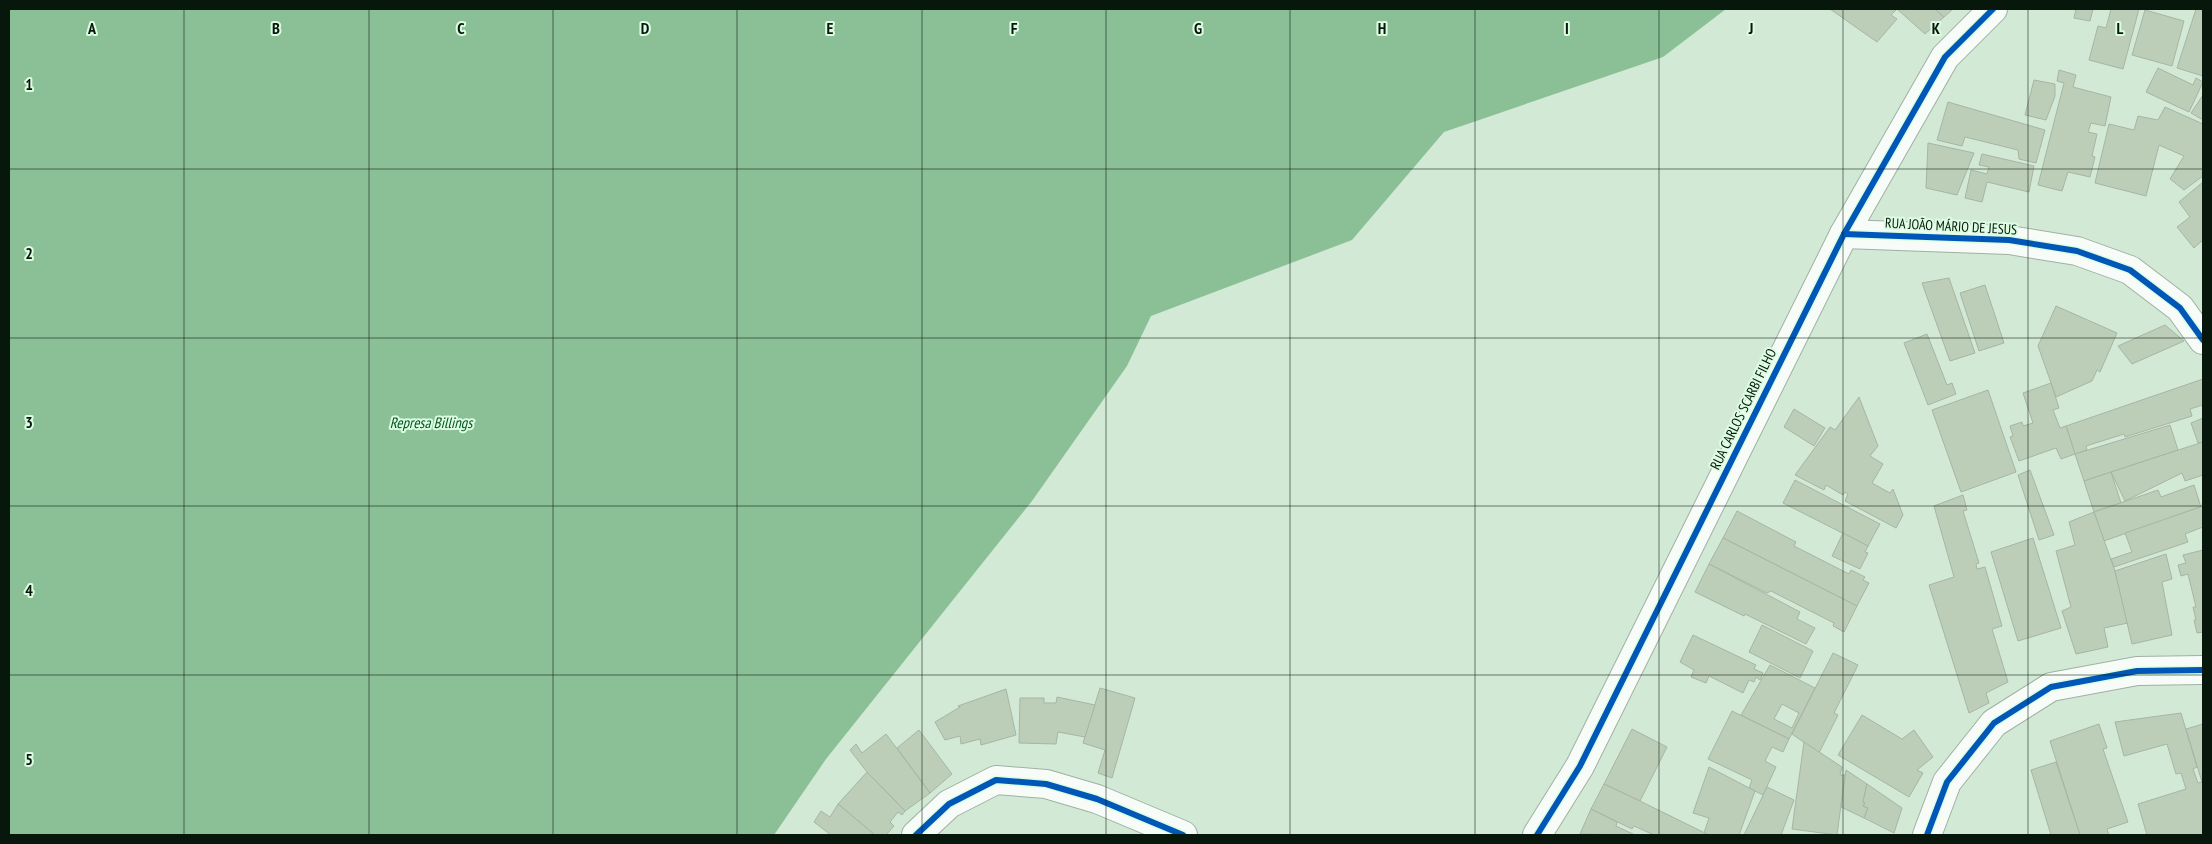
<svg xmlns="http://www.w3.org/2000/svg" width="2212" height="844" font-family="'PT Sans Narrow',sans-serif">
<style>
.water{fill:#8bc097}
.building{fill:#bdceb8;stroke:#a7b5a4;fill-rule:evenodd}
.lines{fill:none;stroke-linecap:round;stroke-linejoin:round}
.minor-casing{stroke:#9fb1a2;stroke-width:30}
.minor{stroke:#f8fcf9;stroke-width:28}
.cycleway-casing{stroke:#dcfde2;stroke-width:9}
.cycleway{stroke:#0057b8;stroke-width:6}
.grid{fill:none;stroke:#08170c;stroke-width:1;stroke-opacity:0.55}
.labels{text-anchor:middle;stroke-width:4;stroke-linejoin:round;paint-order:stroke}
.street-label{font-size:14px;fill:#08170c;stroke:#dcfde2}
.water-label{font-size:15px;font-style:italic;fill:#035525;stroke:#dcfde2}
.grid-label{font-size:16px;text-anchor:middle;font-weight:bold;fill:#08170c;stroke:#dcfde2;stroke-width:4;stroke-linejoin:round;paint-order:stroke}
</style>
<rect width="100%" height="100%" fill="#d2e9d6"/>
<polygon class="water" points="9,9 1726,9 1663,57 1444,132 1352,240 1151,316 1127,366 1032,501 826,759 774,835 9,835"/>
<g class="building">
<polygon points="1830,9 1894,9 1896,10 1891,15 1897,19 1877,42"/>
<polygon points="1897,9 1935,9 1944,17 1925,34"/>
<polygon points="1935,9 1953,9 1944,17"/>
<polygon points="2076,9 2093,9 2090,21 2074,18"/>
<polygon points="2111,9 2139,9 2123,69 2089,60 2098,26 2106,28"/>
<polygon points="2196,9 2203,9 2203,76 2177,68"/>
<polygon points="2145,10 2184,21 2172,66 2132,55"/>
<polygon points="2158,68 2193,85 2196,78 2203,82 2189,112 2146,92"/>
<polygon points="2059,70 2076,75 2073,87 2111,97 2105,126 2091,123 2088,132 2097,134 2092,156 2095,157 2090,177 2068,172 2062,191 2038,185 2064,83 2057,81"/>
<polygon points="2034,80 2055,84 2055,96 2046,120 2025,115"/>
<polygon points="2203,95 2203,120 2191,113"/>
<polygon points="1948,102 2045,130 2036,163 2019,159 2018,150 1965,137 1962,146 1937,140"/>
<polygon points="2165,107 2203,124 2203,176 2184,190 2170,179 2184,156 2159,145 2146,196 2095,183 2109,124 2134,130 2138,116 2158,120"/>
<polygon points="1928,143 1974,153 1957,195 1926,188"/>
<polygon points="1982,154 2034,166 2029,192 1987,182 1982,202 1965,198 1971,170 1987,174 1989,167 1979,165"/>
<polygon points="2203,182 2203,240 2194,248 2177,227 2190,217 2179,202"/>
<polygon points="1949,278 1975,353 1950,361 1922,283"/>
<polygon points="1985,285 2004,343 1979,351 1960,293"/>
<polygon points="2056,306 2117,333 2100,372 2097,370 2092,381 2056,397 2038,346"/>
<polygon points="2165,325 2184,341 2132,364 2118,346"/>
<polygon points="1927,334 1947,385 1952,383 1956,394 1928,405 1904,343"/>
<polygon points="2203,379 2203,405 2190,409 2192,416 2125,437 2124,434 2086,446 2087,450 2075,454 2066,426"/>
<polygon points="2051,383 2059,408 2053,410 2060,428 2066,426 2075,454 2061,459 2056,448 2019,461 2010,437 2013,436 2010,426 2022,422 2023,426 2033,423 2023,393"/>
<polygon points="1988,390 2016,472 1961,492 1932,410"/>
<polygon points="1859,397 1878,446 1870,456 1883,464 1872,483 1890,493 1893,489 1903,515 1896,528 1845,501 1848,494 1845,492 1843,495 1826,485 1824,490 1795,475 1830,427 1835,430"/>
<polygon points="1794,409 1825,428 1814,446 1784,427"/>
<polygon points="2203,418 2203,442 2198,443 2191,423"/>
<polygon points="2170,425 2178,450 2084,481 2075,454"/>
<polygon points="2203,442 2203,475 2185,481 2182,473 2125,501 2111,472"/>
<polygon points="2030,470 2054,535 2039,540 2018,475"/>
<polygon points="2111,472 2121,503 2094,512 2084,481"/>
<polygon points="1795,480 1880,524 1868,546 1783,503"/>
<polygon points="2194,485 2201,507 2104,541 2094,512 2158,490 2161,497"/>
<polygon points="1963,495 1967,510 1963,511 1979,563 1976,564 1977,569 1985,567 2002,626 1992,629 2008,682 1986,693 1989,703 1969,713 1929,585 1954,577 1934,506"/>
<polygon points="2203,506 2203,527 2185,534 2188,542 2114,567 2111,559 2132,552 2125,533"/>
<polygon points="1737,511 1796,542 1794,546 1849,574 1851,570 1865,577 1863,580 1869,583 1857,606 1723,538"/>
<polygon points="2094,512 2115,571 2128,623 2104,628 2108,647 2076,654 2062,611 2071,607 2056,551 2075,545 2069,522"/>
<polygon points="1843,533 1868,546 1865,552 1868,553 1860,569 1832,556"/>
<polygon points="1723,538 1857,606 1844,632 1833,626 1834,623 1771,591 1767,593 1709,564"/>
<polygon points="2033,538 2061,628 2018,641 1991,552"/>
<polygon points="2203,550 2203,633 2203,632 2197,633 2194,620 2196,620 2193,607 2196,607 2188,574 2181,576 2178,565 2186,563 2183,555"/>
<polygon points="2166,554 2172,579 2162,582 2172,635 2132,644 2115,571"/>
<polygon points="1709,564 1800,612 1797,619 1815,628 1806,644 1745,614 1744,616 1695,592"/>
<polygon points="1762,625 1813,651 1800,678 1749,652"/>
<polygon points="1693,635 1756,665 1754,669 1763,673 1760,680 1756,677 1754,682 1749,680 1743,693 1709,676 1706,683 1691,677 1694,670 1680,662"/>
<polygon points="1833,653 1858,665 1834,713 1838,715 1819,753 1792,734"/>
<path d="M1770,665L1815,688L1789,739L1741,715ZM1782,704L1799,713L1792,728L1774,719Z"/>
<polygon points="1100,688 1135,698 1112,778 1098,773 1105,750 1083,743"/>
<polygon points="1006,689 1016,735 981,745 980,739 961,744 960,736 945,740 935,722 960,707 958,706"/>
<polygon points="1057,697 1095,705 1085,737 1058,732 1056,744 1019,743 1020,698 1044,698 1044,703 1056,703"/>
<polygon points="1732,711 1789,739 1783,752 1772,747 1765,761 1776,767 1763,795 1749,788 1752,780 1708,759"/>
<polygon points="2181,713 2197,767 2193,769 2198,783 2202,782 2203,787 2203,835 2147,835 2138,804 2186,789 2181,773 2176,774 2167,744 2124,756 2115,722"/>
<polygon points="1862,715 1902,739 1914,730 1933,757 1917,770 1923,773 1909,797 1838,755"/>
<polygon points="2099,724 2107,748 2103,749 2128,822 2107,829 2109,835 2080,835 2050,741"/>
<polygon points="2203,724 2203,782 2202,782 2186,729"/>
<polygon points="1632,729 1667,747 1640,801 1604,784"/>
<polygon points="919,730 952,774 930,793 897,748"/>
<polygon points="886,734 930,793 905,811 867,772 850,750 856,744 862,753"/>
<polygon points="1804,742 1842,767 1840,775 1845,775 1837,835 1792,829"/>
<polygon points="2056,762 2080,835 2051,835 2031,770"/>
<polygon points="1709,767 1755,791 1739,835 1709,835 1704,833 1709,818 1693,813"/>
<polygon points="1846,770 1867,784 1863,802 1865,803 1863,806 1868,808 1864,818 1841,807"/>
<polygon points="867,772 905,811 902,815 898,812 890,822 894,826 886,835 875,835 838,804"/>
<polygon points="1604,784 1640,801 1709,835 1654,835 1634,826 1632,829 1591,809"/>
<polygon points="1867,784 1902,808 1894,833 1864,818 1868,808 1863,806 1865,803 1863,802"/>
<polygon points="1767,787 1794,800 1781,835 1744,835"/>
<polygon points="838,804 875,835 831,835 814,822 821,811 830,817"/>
<polygon points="1591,809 1617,822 1616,826 1635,835 1580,834"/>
</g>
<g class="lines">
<g class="minor-casing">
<g id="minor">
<polyline points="1844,234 2009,240 2077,251 2130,270 2180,308 2203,340"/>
<polyline points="916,835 949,804 996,780 1046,784 1097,799 1183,835"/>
<polyline points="1537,835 1580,766 1844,234 1945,57 1993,9"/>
<polyline points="1927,835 1947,782 1994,723 2051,687 2137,671 2203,670"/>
</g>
</g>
<use href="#minor" class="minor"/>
<g class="cycleway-casing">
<g id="cycleway">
<polyline points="1844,234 2009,240 2077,251 2130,270 2180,308 2203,340"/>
<polyline points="916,835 949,804 996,780 1046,784 1097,799 1183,835"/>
<polyline points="1537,835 1580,766 1844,234 1945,57 1993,9"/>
<polyline points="1927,835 1947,782 1994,723 2051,687 2137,671 2203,670"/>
</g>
</g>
<use href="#cycleway" class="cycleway"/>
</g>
<path class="grid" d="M184,9V835M369,9V835M553,9V835M737,9V835M922,9V835M1106,9V835M1290,9V835M1475,9V835M1659,9V835M1843,9V835M2028,9V835M9,169H2203M9,338H2203M9,506H2203M9,675H2203"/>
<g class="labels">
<g class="street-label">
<text transform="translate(1951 226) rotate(3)" y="5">RUA JOÃO MÁRIO DE JESUS</text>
<text transform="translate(1743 409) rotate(-64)" y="5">RUA CARLOS SCARBI FILHO</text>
</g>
<g class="water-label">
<text x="431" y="428">Represa Billings</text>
</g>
</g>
<g class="grid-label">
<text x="92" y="34">A</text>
<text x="276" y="34">B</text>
<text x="461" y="34">C</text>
<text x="645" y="34">D</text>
<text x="830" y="34">E</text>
<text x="1014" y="34">F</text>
<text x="1198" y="34">G</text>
<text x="1382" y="34">H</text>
<text x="1567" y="34">I</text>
<text x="1751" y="34">J</text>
<text x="1936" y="34">K</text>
<text x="2120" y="34">L</text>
<text x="29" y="90">1</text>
<text x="29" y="259">2</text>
<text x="29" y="428">3</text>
<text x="29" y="596">4</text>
<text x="29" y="765">5</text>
</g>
<rect width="2212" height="844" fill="none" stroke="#08170c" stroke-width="20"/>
</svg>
